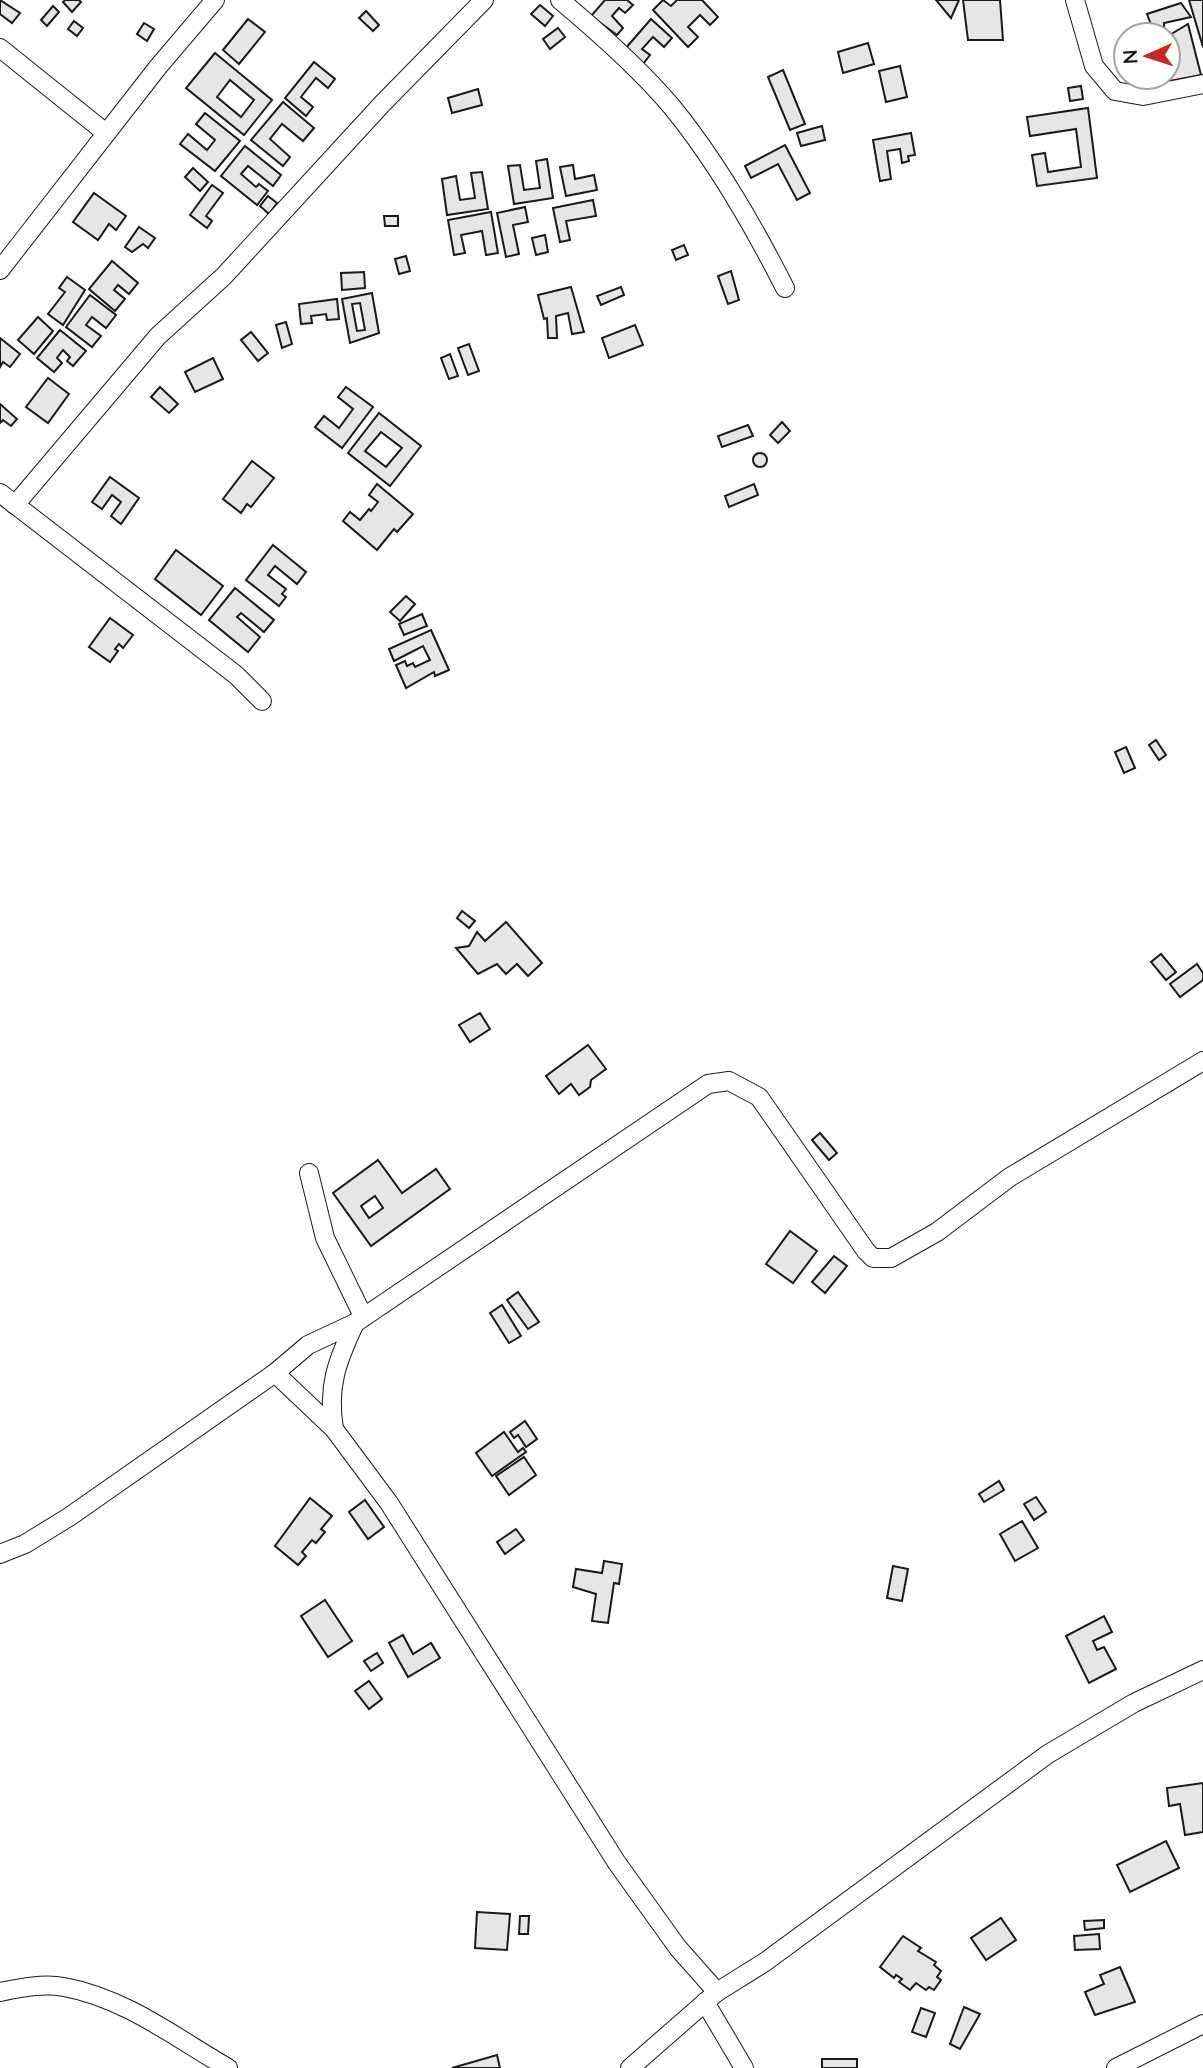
<svg xmlns="http://www.w3.org/2000/svg" width="1203" height="2068" font-family="Lato,sans-serif">
<style>
.building{fill:#e6e6e6;stroke:#1a1a1a;stroke-width:2;fill-rule:evenodd}
.lines{fill:none;stroke-linecap:round;stroke-linejoin:round}
.street-casing{stroke:#1a1a1a;stroke-width:20}
.street{stroke:#fff;stroke-width:18}
</style>
<rect width="100%" height="100%" fill="#fff"/>
<g class="building">
<polygon points="0,0 20,13 12,23 0,14"/>
<polygon points="65,0 79,0 81,2 72,12 63,2"/>
<polygon points="605,0 627,0 633,5 625,13 619,8 612,16 623,28 617,35 591,16"/>
<polygon points="663,0 671,6 677,0 702,0 718,17 710,25 700,15 688,27 698,37 688,47 653,10"/>
<polygon points="936,0 959,0 951,18"/>
<polygon points="963,0 1000,0 1003,40 968,40"/>
<polygon points="1189,0 1203,0 1203,47"/>
<polygon points="1181,3 1191,17 1164,23 1164,35 1155,35 1147,14"/>
<polygon points="540,5 553,16 545,26 531,14"/>
<polygon points="53,6 59,12 47,26 41,20"/>
<polygon points="366,11 379,25 373,31 359,18"/>
<polygon points="248,19 265,32 239,64 223,50"/>
<polygon points="651,19 672,38 664,47 653,37 642,49 650,55 643,64 625,49"/>
<polygon points="74,21 83,28 77,36 68,29"/>
<polygon points="144,23 154,29 147,41 137,34"/>
<polygon points="1188,24 1201,75 1165,82 1164,77 1168,77 1168,36"/>
<polygon points="558,28 565,37 550,49 543,39"/>
<polygon points="868,43 874,64 843,73 838,52"/>
<path d="M215,53L272,100L244,135L186,88ZM230,80L254,100L241,117L217,97Z"/>
<polygon points="314,62 335,79 328,88 316,78 301,97 313,107 306,116 285,98"/>
<polygon points="900,66 907,97 886,102 879,71"/>
<polygon points="783,70 805,124 790,130 768,77"/>
<polygon points="1081,86 1083,99 1070,101 1068,88"/>
<polygon points="478,89 482,105 452,113 448,98"/>
<polygon points="283,102 314,128 303,141 282,124 270,139 290,157 283,166 251,140"/>
<polygon points="1088,108 1097,178 1037,186 1032,155 1045,153 1048,172 1081,167 1076,129 1030,136 1027,117"/>
<polygon points="205,113 240,141 215,171 180,144 188,134 207,150 215,140 196,124"/>
<polygon points="822,126 825,140 801,146 797,133"/>
<polygon points="911,133 915,155 908,156 909,161 902,163 900,149 887,151 891,179 880,181 873,140"/>
<polygon points="785,145 810,193 797,200 778,164 751,178 745,166"/>
<polygon points="245,146 281,175 273,186 248,166 241,174 256,187 259,184 268,191 257,205 221,176"/>
<polygon points="547,159 553,198 514,204 508,166 520,165 524,190 540,188 536,161"/>
<polygon points="573,165 575,179 594,175 597,190 566,196 560,167"/>
<polygon points="193,168 208,182 200,191 185,177"/>
<polygon points="482,172 488,209 447,215 442,179 456,176 460,200 475,198 471,173"/>
<polygon points="212,185 223,193 206,216 212,221 207,228 190,215"/>
<polygon points="94,193 126,216 116,230 109,224 98,240 73,222"/>
<polygon points="268,196 277,203 269,214 260,206"/>
<polygon points="593,200 596,216 566,221 570,240 560,242 553,208"/>
<polygon points="525,207 528,222 513,225 519,254 506,257 497,213"/>
<polygon points="491,212 498,253 486,255 482,231 461,235 465,253 454,255 448,220"/>
<polygon points="384,216 398,216 398,226 385,226"/>
<polygon points="139,227 155,238 148,248 143,244 132,252 125,247"/>
<polygon points="545,235 548,252 536,255 532,238"/>
<polygon points="684,245 688,255 676,260 672,250"/>
<polygon points="406,256 410,271 399,274 395,259"/>
<polygon points="112,261 138,283 129,294 118,285 114,290 125,299 115,311 89,289"/>
<polygon points="731,271 739,300 728,304 718,276"/>
<polygon points="364,272 365,288 342,290 341,273"/>
<polygon points="67,277 85,290 63,325 48,314 65,292 59,288"/>
<polygon points="571,287 584,332 572,334 568,313 556,316 557,338 548,338 547,318 544,319 538,295"/>
<polygon points="621,287 624,295 601,305 597,296"/>
<path d="M372,293L379,333L350,343L342,299ZM360,303L365,330L357,331L352,304Z"/>
<polygon points="90,295 116,315 106,328 92,317 86,325 101,336 92,347 66,327"/>
<polygon points="337,299 339,319 327,320 326,314 311,316 312,323 301,324 299,304"/>
<polygon points="38,317 53,331 34,354 18,340"/>
<polygon points="286,322 292,344 282,348 276,325"/>
<polygon points="635,325 643,345 609,358 602,338"/>
<polygon points="60,330 86,351 73,366 67,361 70,357 63,350 57,358 62,363 54,372 37,358"/>
<polygon points="251,332 268,353 258,361 241,340"/>
<polygon points="0,338 20,354 10,367 3,362 0,367"/>
<polygon points="469,344 479,371 468,375 458,348"/>
<polygon points="450,354 458,376 449,379 441,358"/>
<polygon points="213,358 223,379 195,392 185,372"/>
<polygon points="48,378 69,394 48,423 26,407"/>
<polygon points="160,387 178,404 169,413 151,397"/>
<polygon points="346,387 373,407 342,448 315,427 324,416 339,428 353,409 338,397"/>
<polygon points="0,404 17,419 11,426 3,420 0,423"/>
<path d="M379,413L421,446L390,486L348,453ZM381,432L402,448L386,467L365,451Z"/>
<polygon points="782,422 790,431 778,443 770,435"/>
<polygon points="748,425 753,436 722,447 718,436"/>
<circle cx="760" cy="460" r="7"/>
<polygon points="252,461 274,478 251,507 247,504 241,513 223,499"/>
<polygon points="110,477 139,498 121,524 111,516 121,502 112,495 102,509 92,502"/>
<polygon points="377,484 413,514 397,532 394,529 377,550 343,521 350,512 360,520 369,509 371,511 378,502 369,495"/>
<polygon points="754,484 758,495 729,507 725,496"/>
<polygon points="273,545 306,572 297,584 275,566 268,575 286,589 282,594 286,597 279,606 246,580"/>
<polygon points="176,550 223,586 201,615 155,579"/>
<polygon points="235,588 274,620 264,632 241,613 237,617 260,637 248,652 209,620"/>
<polygon points="406,596 415,604 400,621 390,612"/>
<polygon points="422,614 427,626 404,635 399,624"/>
<polygon points="110,618 133,635 123,648 119,644 115,649 118,651 110,662 89,647"/>
<polygon points="431,630 449,670 435,676 434,672 406,688 396,665 405,661 407,666 413,663 415,667 430,660 423,646 394,661 389,649"/>
<polygon points="1156,740 1166,755 1159,760 1149,745"/>
<polygon points="1126,747 1135,768 1124,773 1115,752"/>
<polygon points="462,911 475,921 469,928 457,918"/>
<polygon points="506,922 542,963 528,976 517,964 506,974 497,964 478,974 456,948 469,946 477,932 485,941"/>
<polygon points="1161,954 1176,972 1166,980 1151,962"/>
<polygon points="1197,964 1203,973 1203,980 1180,997 1170,984"/>
<polygon points="480,1013 490,1029 470,1042 459,1025"/>
<polygon points="588,1045 606,1069 591,1080 590,1087 579,1095 571,1084 559,1094 546,1076"/>
<polygon points="820,1133 837,1153 829,1160 812,1140"/>
<path d="M378,1160L402,1193L436,1169L450,1189L371,1246L333,1193ZM375,1196L383,1208L369,1218L361,1206Z"/>
<polygon points="790,1231 817,1251 793,1283 766,1264"/>
<polygon points="834,1256 847,1266 825,1293 812,1282"/>
<polygon points="518,1292 539,1322 528,1329 507,1300"/>
<polygon points="502,1305 521,1336 509,1343 490,1313"/>
<polygon points="525,1421 537,1439 526,1447 518,1435 514,1438 510,1432"/>
<polygon points="504,1432 518,1452 523,1448 526,1452 492,1476 476,1453"/>
<polygon points="524,1457 536,1475 509,1495 496,1476"/>
<polygon points="999,1481 1004,1490 984,1502 979,1494"/>
<polygon points="1036,1497 1046,1512 1034,1520 1024,1504"/>
<polygon points="310,1498 332,1516 321,1529 325,1532 316,1543 312,1540 302,1552 306,1556 298,1565 275,1546"/>
<polygon points="365,1500 384,1527 368,1539 349,1512"/>
<polygon points="1022,1521 1038,1548 1015,1561 1000,1534"/>
<polygon points="516,1529 524,1540 505,1554 497,1542"/>
<polygon points="604,1561 622,1564 619,1584 614,1583 608,1623 592,1621 596,1594 573,1587 576,1569 602,1573"/>
<polygon points="893,1566 908,1569 902,1601 887,1598"/>
<polygon points="325,1600 352,1641 328,1657 301,1616"/>
<polygon points="1104,1616 1112,1632 1093,1641 1097,1650 1104,1647 1116,1669 1089,1683 1066,1636"/>
<polygon points="403,1635 413,1654 431,1643 440,1658 408,1677 389,1643"/>
<polygon points="377,1653 383,1663 371,1671 364,1661"/>
<polygon points="369,1681 382,1699 369,1709 355,1691"/>
<polygon points="1203,1783 1203,1832 1185,1835 1180,1804 1169,1806 1167,1788"/>
<polygon points="1166,1841 1179,1868 1130,1892 1117,1865"/>
<polygon points="477,1912 510,1914 507,1950 475,1948"/>
<polygon points="520,1916 529,1916 528,1934 519,1934"/>
<polygon points="1001,1918 1016,1940 986,1960 971,1938"/>
<polygon points="1104,1920 1104,1928 1085,1930 1084,1921"/>
<polygon points="1099,1934 1100,1949 1075,1950 1074,1936"/>
<polygon points="903,1936 921,1948 918,1951 936,1962 934,1965 941,1971 937,1977 941,1980 934,1990 929,1987 926,1990 916,1983 910,1990 899,1982 902,1979 896,1975 894,1978 880,1967"/>
<polygon points="1120,1967 1135,2002 1095,2015 1085,1992 1104,1984 1100,1975"/>
<polygon points="964,2007 980,2014 960,2049 950,2044"/>
<polygon points="921,2008 935,2013 926,2037 912,2032"/>
<polygon points="497,2055 500,2068 452,2068"/>
<rect x="822" y="2059" width="35" height="9"/>
</g>
<g class="lines">
<g class="street-casing">
<g id="street">
<path d="M560,0C597,31 641,70 672,107C717,162 753,225 785,288"/>
<polyline points="1075,0 1094,66 1115,91 1143,96 1203,84"/>
<polyline points="0,48 106,133"/>
<polyline points="0,270 158,67 215,0"/>
<polyline points="0,493 236,675 262,701"/>
<polyline points="15,505 158,336 224,276 382,104 484,0"/>
<polyline points="309,1173 325,1238 363,1316"/>
<polyline points="275,1373 334,1429 389,1503 617,1863 678,1948 717,1992"/>
<path d="M334,1429C327,1387 337,1361 355,1323"/>
<polyline points="0,1554 25,1544 69,1517 275,1373 308,1345 355,1323 708,1084 729,1081 759,1097 866,1251 873,1258 891,1258 937,1232 1010,1177 1203,1061"/>
<path d="M0,1992C20,1988 44,1983 64,1987C125,1998 176,2038 228,2068"/>
<polyline points="705,2002 744,2068"/>
<polyline points="630,2068 717,1992 765,1962 1048,1754 1134,1703 1203,1670"/>
<polyline points="1116,2068 1203,2024"/>
</g>
</g>
<use href="#street" class="street"/>
</g>
<g transform="translate(1147 56) rotate(267)"><circle r="33" fill="#ffffff" stroke="#a3a3a3" stroke-width="2"/>
<path d="M0-5L12 26L0 18L-12 26Z" fill="#c62828"/>
<text y="-10" font-size="19" font-weight="bold" text-anchor="middle" fill="#1a1a1a">N</text>
</g>
</svg>
